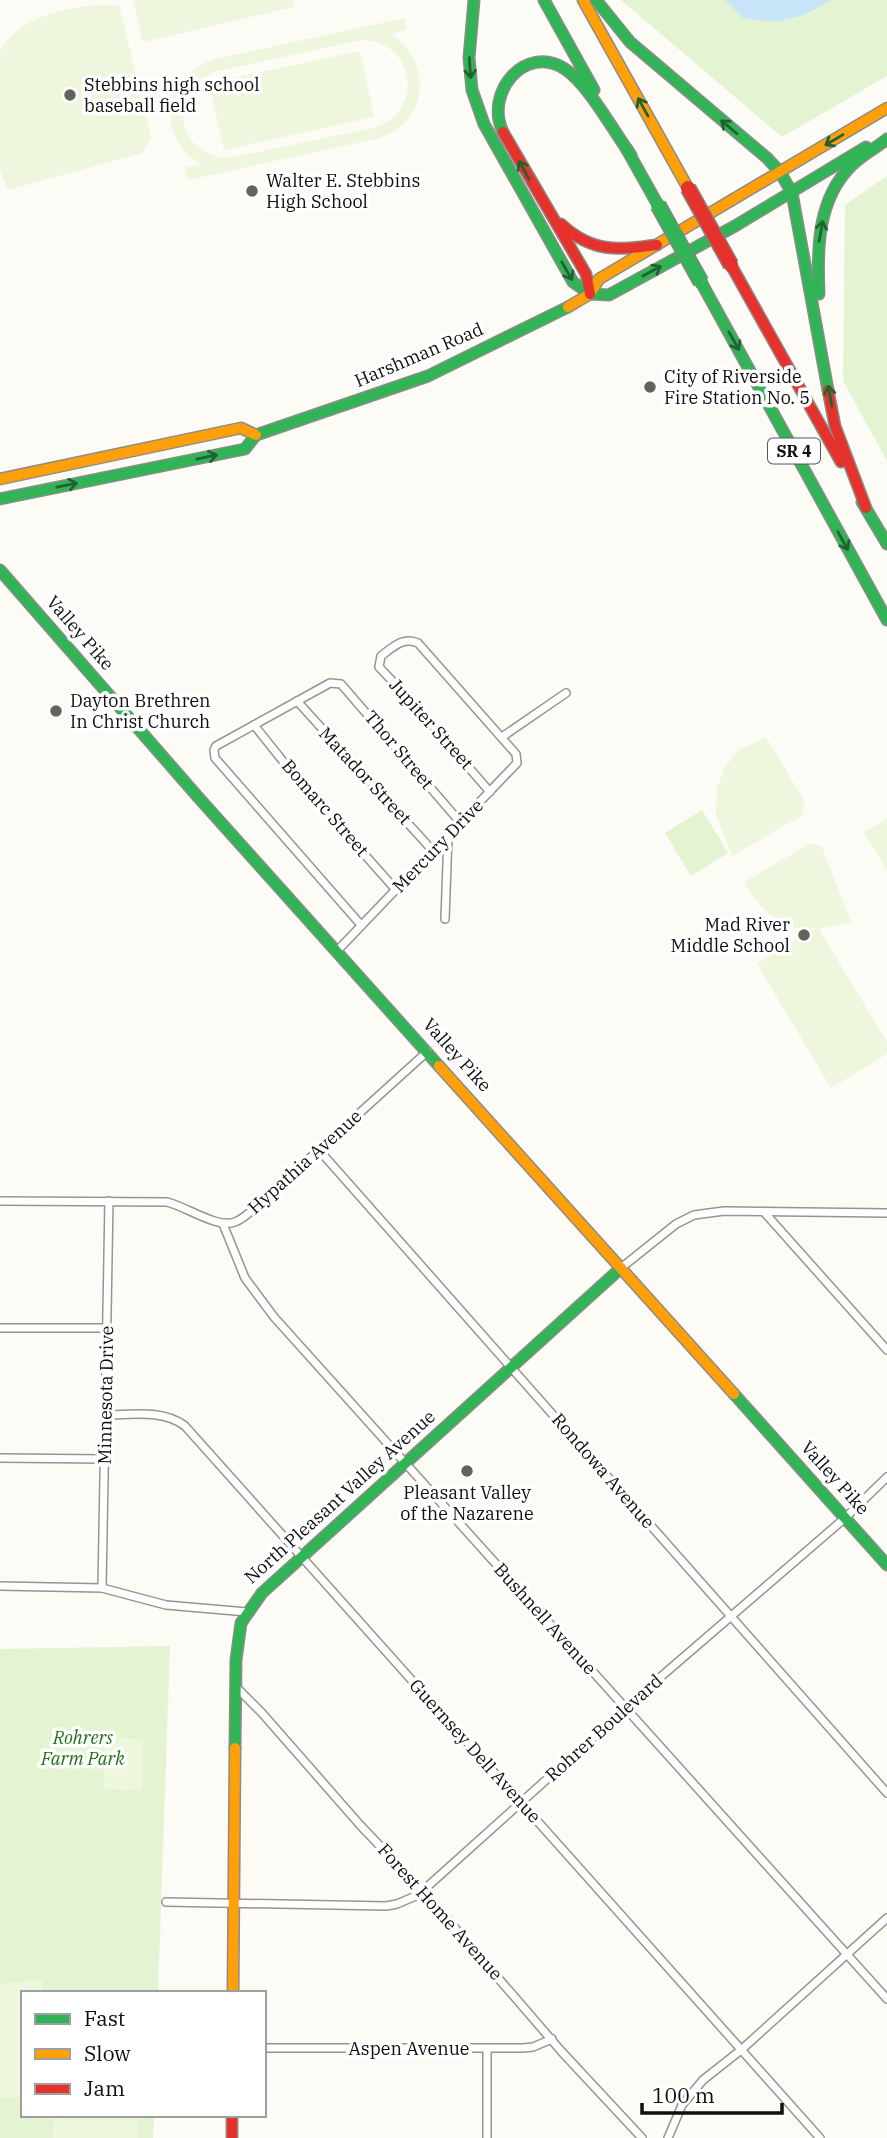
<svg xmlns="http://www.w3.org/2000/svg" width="887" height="2138" font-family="'IBM Plex Serif',serif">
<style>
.green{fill:#e4f4d3}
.pitch{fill:#eef7dd;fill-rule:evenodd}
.water{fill:#c8e5f9}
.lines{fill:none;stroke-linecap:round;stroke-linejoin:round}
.street-casing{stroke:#969593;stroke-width:10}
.fast-casing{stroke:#8c8c89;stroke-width:13}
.slow-casing{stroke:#8c8c89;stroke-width:13}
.jam-casing{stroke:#8c8c89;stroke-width:13}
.street{stroke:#fffefe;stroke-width:7}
.fast{stroke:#30b455;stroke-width:10}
.slow{stroke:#ff9f0a;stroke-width:10}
.jam{stroke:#e5322d;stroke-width:10}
.fast-bridge-casing{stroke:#838380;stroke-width:17;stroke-linecap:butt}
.jam-bridge-casing{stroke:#838380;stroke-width:17;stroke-linecap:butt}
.fast-bridge{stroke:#30b455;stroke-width:14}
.jam-bridge{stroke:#e5322d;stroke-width:14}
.oneway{stroke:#206232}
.poi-dot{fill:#626260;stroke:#fff;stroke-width:2.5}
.labels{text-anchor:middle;stroke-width:7;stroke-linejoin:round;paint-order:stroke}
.shield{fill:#fff;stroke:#575757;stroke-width:2}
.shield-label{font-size:16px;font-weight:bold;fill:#0f0f0f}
.poi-label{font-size:18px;fill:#0f0f0f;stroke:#fff;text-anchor:start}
.street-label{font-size:18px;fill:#0f0f0f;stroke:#fff}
.park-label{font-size:18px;font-style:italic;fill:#266e19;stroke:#fff}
</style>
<rect width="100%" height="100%" fill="#fcfbf5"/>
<g class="green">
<polygon points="621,0 887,0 887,76 782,137"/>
<polygon points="887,176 887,461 843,381 845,205"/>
<polygon points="702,810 728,853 691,876 665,833"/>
<polygon points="170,1646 158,1993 23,1993 23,2115 154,2115 153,2138 0,2138 0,1649"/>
</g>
<g class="pitch">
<polygon points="133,0 292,0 294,7 143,42"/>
<path d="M96,5H119L151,138L142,153L8,190L0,171V51C21,16 58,10 96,5Z"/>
<path d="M405,18L407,30L390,34C435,62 428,125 376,139L188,180L185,168L201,164C154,137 164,75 215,59ZM362,40C416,41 425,113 373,128L229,158C175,157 165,86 218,71Z"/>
<polygon points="360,51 374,117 224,150 209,83"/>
<polygon points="766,737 805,802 801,816 732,856 716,815 717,790 724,768 739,750"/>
<polygon points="887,819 887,871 864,832"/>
<path d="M811,843L822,847L851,922L819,929L887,1042V1054L831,1088L757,964L813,929C782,931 758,908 744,882Z"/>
<polygon points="105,1738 143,1739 142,1790 104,1789"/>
<polygon points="43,1979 42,1993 23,1993 23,2097 0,2098 0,1984"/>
<polygon points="54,2115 137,2115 137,2138 53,2138"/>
</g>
<polygon class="water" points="725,0 832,0 804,15 775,22 743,18"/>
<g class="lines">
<g class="street-casing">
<g id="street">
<polyline points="297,701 433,851"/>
<polyline points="254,725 294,775 396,890"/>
<polyline points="502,737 566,693"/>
<polyline points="445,919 448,836"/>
<polyline points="361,925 215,758 214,750 216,746 330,683 341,684 460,822"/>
<path d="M337,951L517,763L516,754L418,643C403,636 392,648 381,656L379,667L414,704L490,792"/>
<polyline points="319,1150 887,1793"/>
<path d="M0,1201L167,1202C187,1207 218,1229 235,1222C244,1219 251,1211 258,1205L428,1051"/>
<polyline points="764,1212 887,1350"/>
<polyline points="223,1224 245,1278 274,1317 887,1999"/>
<polyline points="621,1268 676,1224 694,1215 724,1211 887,1213"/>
<polyline points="0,1328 107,1328"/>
<path d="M105,1415C131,1415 163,1409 185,1426L820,2138"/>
<polyline points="0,1458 104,1459"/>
<polyline points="0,1586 102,1588 166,1605 247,1612"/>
<polyline points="102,1588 109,1201"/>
<polyline points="236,1687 262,1713 360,1825 423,1891 562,2052 642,2138"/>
<polyline points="166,1902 386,1906 397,1904 418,1895 664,1674 845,1518 887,1477"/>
<polyline points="264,2048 523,2048 533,2047 552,2039"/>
<polyline points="487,2138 487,2049"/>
<polyline points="668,2138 682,2105 703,2080 741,2050 887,1918"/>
</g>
</g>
<g class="fast-casing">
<g id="fast">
<polyline points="474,0 469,58 472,90 484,124 573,282 590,294"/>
<polyline points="544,0 594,90"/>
<polyline points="596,0 630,42 767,158 780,172 792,193 828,390"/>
<path d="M503,132C484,93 525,43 565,69C588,84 614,132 631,155"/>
<polyline points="626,148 658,205"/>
<polyline points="701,282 887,620"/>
<polyline points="590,294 609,295 735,226 866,147"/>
<path d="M819,294C817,249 817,199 852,165C862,155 876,148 887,139"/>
<polyline points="0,499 245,449 256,435 428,376 568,307"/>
<polyline points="862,502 887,544"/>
<polyline points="0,570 198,797 439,1066"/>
<polyline points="734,1394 887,1565"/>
<polyline points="235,1748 236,1660 241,1623 262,1593 621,1268"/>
</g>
</g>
<g class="slow-casing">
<g id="slow">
<polyline points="583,0 688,188"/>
<polyline points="568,307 590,294 599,279 887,108"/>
<polyline points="0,479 241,428 256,435"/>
<polyline points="439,1066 734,1394"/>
<polyline points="233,1993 235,1748"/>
</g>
</g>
<g class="jam-casing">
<g id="jam">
<polyline points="503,132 586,274 590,294"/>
<path d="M561,224C592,253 617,250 657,245"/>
<polyline points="731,265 841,462"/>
<polyline points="828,390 835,426 866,508"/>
<polyline points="232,2115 232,2138"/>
</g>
</g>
<use href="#street" class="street"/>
<use href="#fast" class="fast"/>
<use href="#slow" class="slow"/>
<use href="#jam" class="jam"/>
<g class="fast-bridge-casing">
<polyline id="fast-bridge" points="658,205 701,282"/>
</g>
<g class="jam-bridge-casing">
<polyline id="jam-bridge" points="688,188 731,265"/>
</g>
<use href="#fast-bridge" class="fast-bridge"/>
<use href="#jam-bridge" class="jam-bridge"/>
</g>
<defs><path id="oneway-shaft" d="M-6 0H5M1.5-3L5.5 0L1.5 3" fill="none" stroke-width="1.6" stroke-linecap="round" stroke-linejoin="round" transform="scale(1.75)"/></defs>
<g class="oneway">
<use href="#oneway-shaft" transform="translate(470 68) rotate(86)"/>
<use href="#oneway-shaft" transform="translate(643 107) rotate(-119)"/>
<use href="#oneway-shaft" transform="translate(729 127) rotate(-140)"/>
<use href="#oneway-shaft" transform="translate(834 140) rotate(149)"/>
<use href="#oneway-shaft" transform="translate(524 170) rotate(-119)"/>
<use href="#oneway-shaft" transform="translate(821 231) rotate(-80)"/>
<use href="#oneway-shaft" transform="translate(567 271) rotate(60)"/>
<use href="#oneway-shaft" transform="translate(652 271) rotate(-29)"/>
<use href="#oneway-shaft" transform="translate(734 341) rotate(61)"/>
<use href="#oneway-shaft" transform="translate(830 396) rotate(-100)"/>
<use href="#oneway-shaft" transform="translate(207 457) rotate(-12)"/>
<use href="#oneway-shaft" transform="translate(67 485) rotate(-11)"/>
<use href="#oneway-shaft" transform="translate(843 541) rotate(61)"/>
</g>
<g class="poi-dot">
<circle cx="70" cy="95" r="7"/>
<circle cx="252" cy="191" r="7"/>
<circle cx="650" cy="387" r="7"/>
<circle cx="56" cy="711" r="7"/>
<circle cx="804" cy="935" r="7"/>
<circle cx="467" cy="1471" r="7"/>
</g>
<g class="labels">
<rect class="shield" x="768" y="438.5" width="52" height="25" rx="5"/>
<g class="shield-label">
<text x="794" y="457">SR 4</text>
</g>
<g class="poi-label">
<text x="84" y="91">Stebbins high school<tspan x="84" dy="21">baseball field</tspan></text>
<text x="266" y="187">Walter E. Stebbins<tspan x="266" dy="21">High School</tspan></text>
<text x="664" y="383">City of Riverside<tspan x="664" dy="21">Fire Station No. 5</tspan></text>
<text x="70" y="707">Dayton Brethren<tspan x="70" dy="21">In Christ Church</tspan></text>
<text x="790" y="931" text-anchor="end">Mad River<tspan x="790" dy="21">Middle School</tspan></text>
<text x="467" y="1499" text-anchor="middle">Pleasant Valley<tspan x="467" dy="21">of the Nazarene</tspan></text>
</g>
<g class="street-label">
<text transform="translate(419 355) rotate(-23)" y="6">Harshman Road</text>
<text transform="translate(80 633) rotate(49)" y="6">Valley Pike</text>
<text transform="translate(431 724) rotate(48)" y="6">Jupiter Street</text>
<text transform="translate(399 750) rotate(50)" y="6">Thor Street</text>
<text transform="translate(365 776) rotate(47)" y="6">Matador Street</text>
<text transform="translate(325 808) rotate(49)" y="6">Bomarc Street</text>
<text transform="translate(438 846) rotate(-46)" y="6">Mercury Drive</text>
<text transform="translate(457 1055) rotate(48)" y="6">Valley Pike</text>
<text transform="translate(305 1162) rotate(-42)" y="6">Hypathia Avenue</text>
<text transform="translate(106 1395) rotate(-89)" y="6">Minnesota Drive</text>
<text transform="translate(603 1471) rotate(49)" y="6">Rondowa Avenue</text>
<text transform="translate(835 1478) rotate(48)" y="6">Valley Pike</text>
<text transform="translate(340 1497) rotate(-42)" y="6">North Pleasant Valley Avenue</text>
<text transform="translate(545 1619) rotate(48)" y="6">Bushnell Avenue</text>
<text transform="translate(604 1728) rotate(-42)" y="6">Rohrer Boulevard</text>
<text transform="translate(475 1751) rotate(48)" y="6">Guernsey Dell Avenue</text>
<text transform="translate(440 1912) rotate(48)" y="6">Forest Home Avenue</text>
<text x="409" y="2055">Aspen Avenue</text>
</g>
<g class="park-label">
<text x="83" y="1744">Rohrers<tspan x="83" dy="21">Farm Park</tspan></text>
</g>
</g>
<rect x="21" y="1991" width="245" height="126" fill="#ffffff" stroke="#9f9f9f" stroke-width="2"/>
<rect x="35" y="2014" width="35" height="10" fill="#30b455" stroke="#9f9f9f" stroke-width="2"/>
<text x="84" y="2026" font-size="21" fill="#0f0f0f">Fast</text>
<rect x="35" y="2049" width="35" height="10" fill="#ff9f0a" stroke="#9f9f9f" stroke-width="2"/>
<text x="84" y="2061" font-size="21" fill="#0f0f0f">Slow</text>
<rect x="35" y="2084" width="35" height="10" fill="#e5322d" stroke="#9f9f9f" stroke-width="2"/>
<text x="84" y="2096" font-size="21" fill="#0f0f0f">Jam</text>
<path d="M642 2103v10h140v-10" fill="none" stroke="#0f0f0f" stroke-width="3.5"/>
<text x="652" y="2103" font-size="21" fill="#0f0f0f" stroke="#ffffff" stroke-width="5" paint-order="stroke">100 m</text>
</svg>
